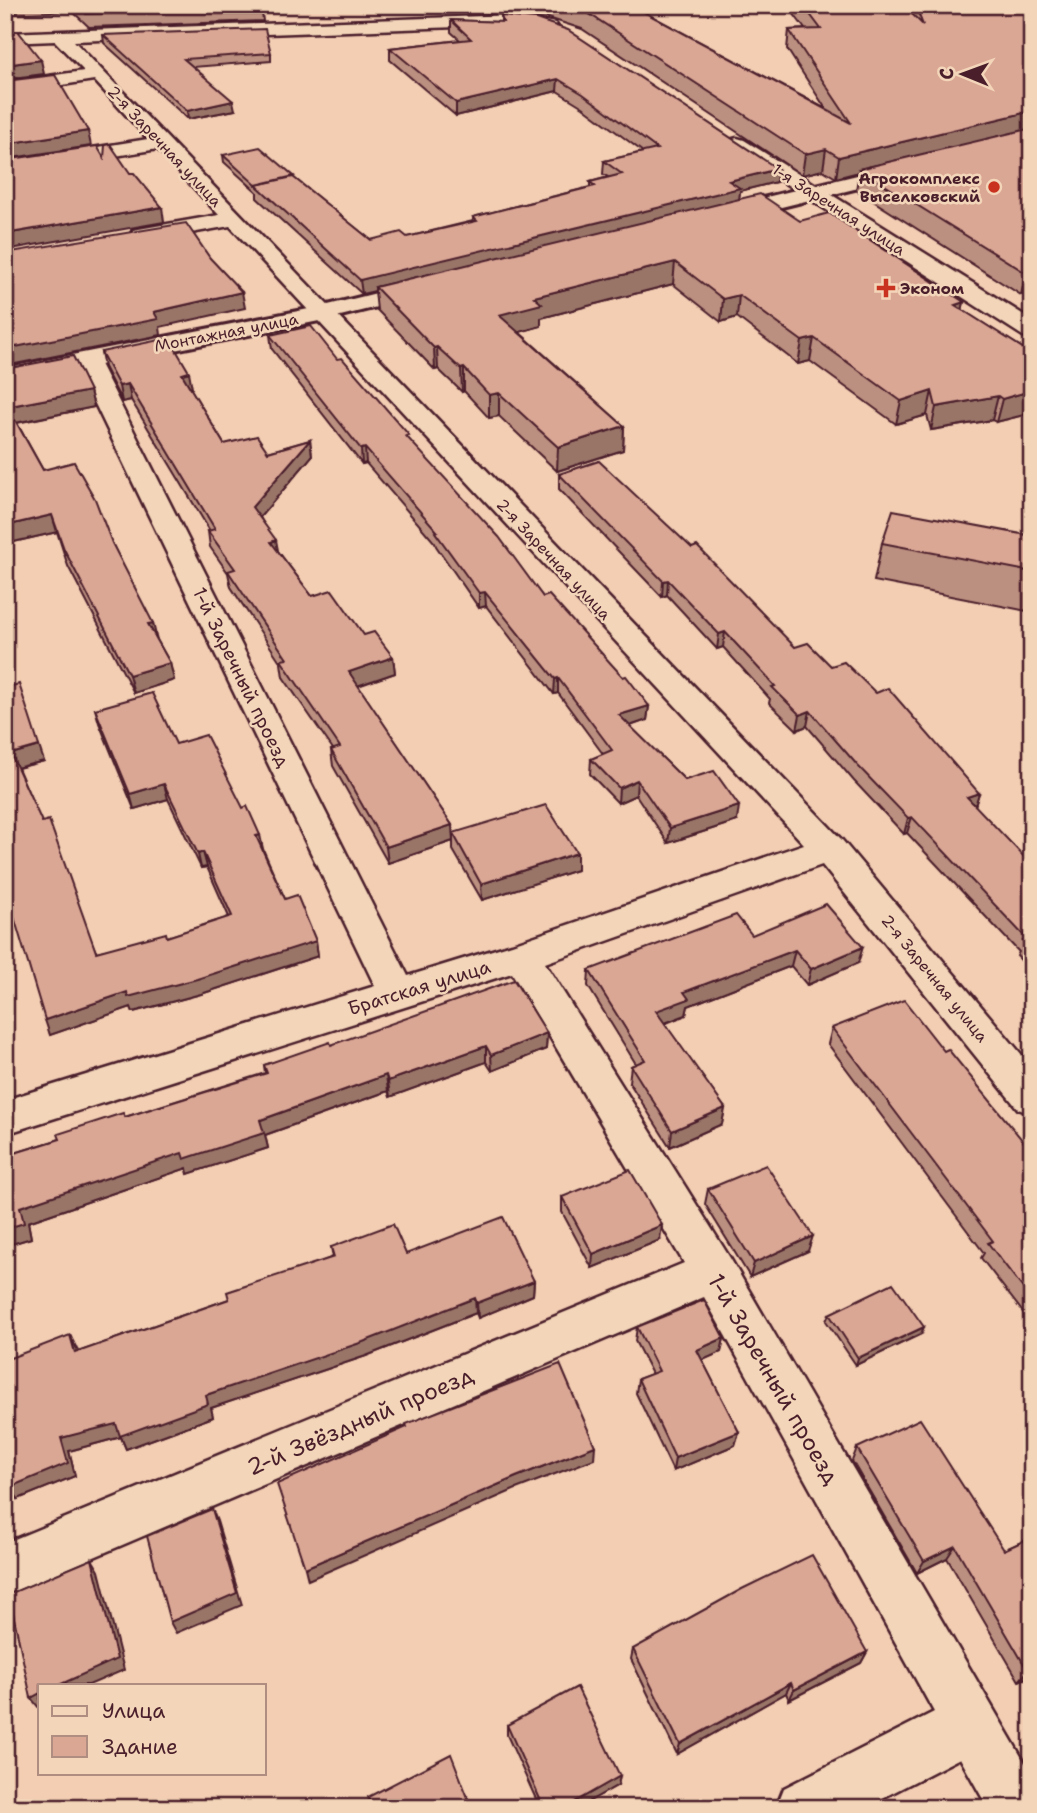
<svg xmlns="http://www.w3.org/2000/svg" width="1037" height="1813" font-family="'Shantell Sans',sans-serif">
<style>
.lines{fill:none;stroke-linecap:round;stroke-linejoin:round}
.minor-casing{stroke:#4a1f2b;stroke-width:5}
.secondary-casing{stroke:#4a1f2b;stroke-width:6}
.minor{fill:#f3d6b9;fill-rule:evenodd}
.secondary{fill:#f3d6b9;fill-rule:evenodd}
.wall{fill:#bc9080;stroke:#4a1f2b;stroke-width:2}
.shaded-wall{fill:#997568;stroke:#4a1f2b;stroke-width:2}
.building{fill:#dba795;stroke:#4a1f2b;stroke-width:2}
.poi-dot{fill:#c8321e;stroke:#f3d6b9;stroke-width:2.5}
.labels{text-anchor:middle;stroke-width:5;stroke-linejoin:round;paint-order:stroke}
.far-street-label{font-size:16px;fill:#4a1f2b;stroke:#f3d6b9}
.far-poi-label{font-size:16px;font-weight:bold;fill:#4a1f2b;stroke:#f3d6b9;text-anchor:end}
.street-label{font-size:19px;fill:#4a1f2b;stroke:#f3d6b9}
.near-street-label{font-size:23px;fill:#4a1f2b;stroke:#f3d6b9}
</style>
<rect width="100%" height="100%" fill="#f3ceb3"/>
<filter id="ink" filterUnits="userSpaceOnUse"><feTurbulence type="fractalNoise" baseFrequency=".0143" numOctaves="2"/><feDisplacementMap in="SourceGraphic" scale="14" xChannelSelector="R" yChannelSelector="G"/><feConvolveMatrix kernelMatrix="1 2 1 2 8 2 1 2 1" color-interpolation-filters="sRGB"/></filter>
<g filter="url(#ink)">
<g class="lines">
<g class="minor-casing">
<g id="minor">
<polygon points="512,15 555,23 558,27 549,32 512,25 74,41 842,840 1032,1067 1032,1114 1018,1109 822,865 545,963 730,1258 1032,1775 1032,1808 988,1808 960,1758 863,1808 776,1808 784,1788 934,1712 704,1297 5,1595 5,1543 684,1263 512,973 5,1134 5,1100 375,986 74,360 77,355 86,353 95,355 98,360 408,976 512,944 804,844 230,226 141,242 133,240 130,235 133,230 219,215 158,149 5,174 5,162 148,139 94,80 5,94 5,82 84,71 55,41 5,43 5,33"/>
<polygon points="737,138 744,140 1032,320 1032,338 1023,336 730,148 727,144 730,140"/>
</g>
</g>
<g class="secondary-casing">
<g id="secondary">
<polygon points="907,163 915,164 918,169 915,174 721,222 713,220 710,215 713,210"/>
<polygon points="425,281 434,283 437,288 434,293 324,320 5,384 5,368 324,306"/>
</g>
</g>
<use href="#minor" class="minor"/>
<use href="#secondary" class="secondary"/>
</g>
<g class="wall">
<polygon points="5,5 261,5 263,21 89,27 72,11 5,14"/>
<polygon points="492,5 631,5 826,109 787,49 789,30 805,29 787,5 1032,5 1032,292 1021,295 856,190 859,172 836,178 823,170 802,175 582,29 539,15 495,13"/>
<polygon points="501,16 776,182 740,191 739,199 800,221 964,302 962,310 1032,354 1032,421 1024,415 996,422 992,420 931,430 927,415 896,424 810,361 798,364 737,317 721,322 673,284 541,318 541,326 519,332 624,426 623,450 557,471 499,416 489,418 464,391 462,392 438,369 435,370 377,310 375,291 362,294 257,198 257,192 224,162 223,155 294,178 371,240 407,237 473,221 473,217 590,187 590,182 608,177 603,174 604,161 643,152 583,107 557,91 456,116 390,60 390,48 460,40 451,32 451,20 501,22"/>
<polygon points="103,35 271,53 271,61 192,67 235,110 188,119 104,43"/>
<polygon points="270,335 337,359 410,441 543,597 649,706 647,720 630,726 685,780 737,821 668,843 636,795 618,803 590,774 591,759 603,754 558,693 554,694 486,606 479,608 436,546 435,543 366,463 362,464 272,349"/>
<polygon points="101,352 192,388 190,388 224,444 268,452 310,440 312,456 260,517 278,551 312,596 393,657 395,673 358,686 452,825 453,841 388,863 333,766 331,750 333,749 283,677 281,663 231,587 228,573 210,547 208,531 210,531 131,400 122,402 104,367"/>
<polygon points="5,369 90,391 94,407 17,423 43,470 112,543 156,638 170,663 174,680 134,693 68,566 57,532 5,544"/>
<polygon points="559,474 795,647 831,666 979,793 975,806 1028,861 1032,860 1032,972 1017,956 1019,952 907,833 904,834 854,781 807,726 797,730 769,703 770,699 723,647 717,649 667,595 662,597 559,489"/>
<polygon points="1032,536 1032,612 874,581 882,543"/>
<polygon points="5,688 44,761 18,768 96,952 167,937 229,917 207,867 201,868 168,799 134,809 99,723 95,709 176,744 263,849 285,899 316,941 318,956 201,994 133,1012 131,1007 50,1035"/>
<polygon points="453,833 577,853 577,870 482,900 453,850"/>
<polygon points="752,935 858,963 807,985 791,966 688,1006 686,1015 664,1024 725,1108 722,1124 670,1147 629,1082 631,1066 636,1064 588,986 589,970"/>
<polygon points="832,1028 944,1051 1032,1152 1032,1317 1029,1313 1025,1315 981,1258 984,1253 828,1044"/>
<polygon points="547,1033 546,1049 492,1071 486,1062 390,1097 388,1091 265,1135 268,1148 188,1174 187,1168 28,1222 31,1238 5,1246 5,1156 60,1139 125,1117 265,1073 264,1065 331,1045"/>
<polygon points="708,1189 808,1251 750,1277 705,1204"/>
<polygon points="562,1197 660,1240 592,1268 562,1212"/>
<polygon points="331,1247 406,1254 534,1281 533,1295 478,1318 476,1313 366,1356 211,1408 213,1417 126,1449 121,1437 69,1451 75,1476 18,1499 77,1349 78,1352 229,1299 333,1257"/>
<polygon points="829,1314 921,1334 856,1365 826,1321"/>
<polygon points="637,1327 724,1338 721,1352 702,1360 739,1432 735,1445 673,1471 636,1393 638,1379 652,1374 635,1341"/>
<polygon points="857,1448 1004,1550 1032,1537 1032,1675 1019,1681 947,1558 917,1573 852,1461"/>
<polygon points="633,1649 867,1652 861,1663 789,1700 786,1693 677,1754 631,1659"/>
<polygon points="507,1725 620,1776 618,1785 577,1808 540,1808 507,1735"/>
</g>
<g class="shaded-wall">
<polygon points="5,17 7,17 10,30 5,31"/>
<polygon points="41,60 44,74 5,79 5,65"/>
<polygon points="558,79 557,91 456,116 456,103"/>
<polygon points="233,101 235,110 188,119 187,111"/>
<polygon points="1032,111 1032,130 859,169 859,172 836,178 839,157"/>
<polygon points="88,131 91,146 5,159 5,144"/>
<polygon points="826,149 823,170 802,175 805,154"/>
<polygon points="778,169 776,182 740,191 739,201 375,287 375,291 362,294 360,280 729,181"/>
<polygon points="162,207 164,222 5,250 5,234"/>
<polygon points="675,262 673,284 541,318 541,326 499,338 499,315 534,297"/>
<polygon points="1032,271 1031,292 1021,295 1026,273"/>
<polygon points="242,292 245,308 160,327 161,335 5,366 5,349 154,312"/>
<polygon points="739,295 737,317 721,322 723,299"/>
<polygon points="964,302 959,325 955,305"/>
<polygon points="814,338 810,361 798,364 802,341"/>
<polygon points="437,347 438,369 435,370 434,348"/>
<polygon points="464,368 464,391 462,392 461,369"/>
<polygon points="189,372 192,388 185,389 182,374"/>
<polygon points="128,384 131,400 122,402 119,386"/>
<polygon points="90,391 94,407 5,425 5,407"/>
<polygon points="932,391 927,415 896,424 901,401"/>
<polygon points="1030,391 1024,415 996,422 1002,399"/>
<polygon points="499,393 499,416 489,418 489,395"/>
<polygon points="998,396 992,420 931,430 936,407"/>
<polygon points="624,426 623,450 557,471 558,447"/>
<polygon points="310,440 312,456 255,523 252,507"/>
<polygon points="365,448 366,463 362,464 361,449"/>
<polygon points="52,515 57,532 5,544 5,526"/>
<polygon points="276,540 279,556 271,542"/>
<polygon points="668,580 667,595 662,597 663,581"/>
<polygon points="485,592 486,606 479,608 479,593"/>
<polygon points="153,623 157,640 148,624"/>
<polygon points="725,632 723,647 717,649 719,634"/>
<polygon points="393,657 395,673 351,688 349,672"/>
<polygon points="170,663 174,680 134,693 129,675"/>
<polygon points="558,678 558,693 554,694 555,679"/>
<polygon points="649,706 647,720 618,730 619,715"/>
<polygon points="810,711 807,726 797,730 800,715"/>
<polygon points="39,746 44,761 16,768 11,754"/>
<polygon points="637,780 636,795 618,803 619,788"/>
<polygon points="164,784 168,799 134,809 130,794"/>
<polygon points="979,793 974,809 967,797"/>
<polygon points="739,806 737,821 668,843 670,828"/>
<polygon points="912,817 907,833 904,834 908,818"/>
<polygon points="452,825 453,841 388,863 386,847"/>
<polygon points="260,835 263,849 258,851 256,836"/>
<polygon points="203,852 207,867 201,868 198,854"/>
<polygon points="577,853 577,870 482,900 481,884"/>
<polygon points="316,941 318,956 201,994 133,1012 131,1007 50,1035 45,1020 127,992"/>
<polygon points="863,947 858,963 807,985 811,969"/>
<polygon points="795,950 791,966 688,1006 686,1015 654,1027 656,1011 684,992"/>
<polygon points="547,1033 546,1049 492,1071 491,1055"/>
<polygon points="486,1046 486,1062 390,1097 388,1081"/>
<polygon points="386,1075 388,1091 265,1135 268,1148 188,1174 187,1168 28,1222 31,1238 5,1246 5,1229 20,1207"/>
<polygon points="725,1108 722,1124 670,1147 672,1131"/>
<polygon points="662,1225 660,1240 592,1268 593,1254"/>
<polygon points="813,1236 808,1251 750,1277 754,1263"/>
<polygon points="534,1281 533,1295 478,1318 477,1303"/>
<polygon points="475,1298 476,1313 366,1356 211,1408 213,1417 126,1449 121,1437 69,1451 75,1476 18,1499 10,1487 61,1438 206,1395"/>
<polygon points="1032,1302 1032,1308 1029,1313 1025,1315"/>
<polygon points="924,1327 921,1334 856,1365 858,1358"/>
<polygon points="70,1335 77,1349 82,1367 75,1353"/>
<polygon points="724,1338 721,1352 694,1364 697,1350"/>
<polygon points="739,1432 735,1445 673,1471 675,1458"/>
<polygon points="595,1446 594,1459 516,1489 308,1580 305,1568 516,1477"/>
<polygon points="212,1509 217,1521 242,1605 176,1633 170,1622"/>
<polygon points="955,1546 947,1558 917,1573 924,1561"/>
<polygon points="92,1559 99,1571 124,1670 89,1685 59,1685"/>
<polygon points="867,1652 861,1663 789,1700 794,1690"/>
<polygon points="1032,1669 1032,1675 1019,1681 1028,1671"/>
<polygon points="791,1683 786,1693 677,1754 680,1744"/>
<polygon points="40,1693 40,1707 39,1708 31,1698"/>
<polygon points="620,1776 618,1785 577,1808 564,1808"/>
</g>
<g class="building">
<polygon points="77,5 261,5 261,8 86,14"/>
<polygon points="567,5 631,5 851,123 789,30 821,29 803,5 903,5 923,25 915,5 1032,5 1032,111 839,157 826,149 805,154 583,10"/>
<polygon points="501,16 536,19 568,30 778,169 729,181 740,188 360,280 256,185 293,177 371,240 401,232 407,237 477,221 473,217 595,186 590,182 622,174 604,161 657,149 583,94 558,79 456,103 390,48 471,39 451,20 503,22"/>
<polygon points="265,29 271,53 184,59 233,101 187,111 103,35"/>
<polygon points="5,31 18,31 41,60 5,65"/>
<polygon points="55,75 88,131 5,144 5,81"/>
<polygon points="1032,128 1032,271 1026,273 859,169"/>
<polygon points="110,144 130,173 134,173 162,207 5,234 5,160 97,146 104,158 105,145"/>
<polygon points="260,147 294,176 256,185 223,155"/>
<polygon points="760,194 800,221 829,213 964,302 955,305 1032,354 1032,393 1030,391 1002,399 998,396 936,407 932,391 901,401 814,338 802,341 739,295 723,299 675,262 534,297 542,304 499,315 624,426 558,447 499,393 489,395 464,368 461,369 437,347 434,348 375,287"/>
<polygon points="186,223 210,258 242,292 154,312 158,319 5,349 5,253"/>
<polygon points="311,326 337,359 342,358 409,435 406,436 499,537 543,597 549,595 623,677 626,676 649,706 619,715 685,780 714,771 739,806 670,828 637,780 619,788 591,759 612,750 558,678 555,679 485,592 479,593 435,532 437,531 365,448 361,449 270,335"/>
<polygon points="169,338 189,372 182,374 224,444 257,436 268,452 310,440 252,507 276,540 271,542 312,596 332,590 364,635 374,632 393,657 349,672 452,825 386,847 331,750 340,747 281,660 287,659 228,571 235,569 208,531 215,529 128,384 119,386 101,352"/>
<polygon points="73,356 90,391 5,407 5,369"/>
<polygon points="15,420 43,470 74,462 95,499 112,543 153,623 148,624 170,663 129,675 64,549 52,515 5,526 5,422"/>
<polygon points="599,461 692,548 697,546 795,647 808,643 831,666 844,662 876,693 888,688 979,793 967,797 1028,861 1032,860 1032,950 1023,941 1027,939 912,817 908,818 858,766 810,711 800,715 772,687 775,686 725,632 719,634 668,580 663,581 559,474"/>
<polygon points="893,510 1032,536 1032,572 882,543"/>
<polygon points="19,684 39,746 11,754 42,822 49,820 96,952 166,933 167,937 232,916 203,852 198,854 164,784 130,794 95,709 152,693 176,744 206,735 243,808 247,806 260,835 256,836 285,899 297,895 316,941 197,979 128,997 127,992 45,1020 5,887 5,688"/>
<polygon points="546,805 577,853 481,884 453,833"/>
<polygon points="826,904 863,947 811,969 795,950 684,992 689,999 656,1011 725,1108 672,1131 631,1066 645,1060 589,970 736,915 752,935"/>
<polygon points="514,980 547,1033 491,1055 486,1046 388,1081 386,1075 260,1120 264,1133 184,1159 182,1153 20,1207 24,1223 5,1229 5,1156 60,1139 58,1134 123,1113 125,1117 267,1073 264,1065 330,1042 331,1045"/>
<polygon points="904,1000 944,1051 948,1049 1032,1152 1032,1300 988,1243 993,1241 832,1028"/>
<polygon points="766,1165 813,1236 754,1263 708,1189"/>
<polygon points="630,1170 662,1225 593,1254 562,1197"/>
<polygon points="503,1217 534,1281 477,1303 475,1298 363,1342 206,1395 208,1404 120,1436 116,1424 61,1438 68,1463 10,1487 5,1464 5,1360 70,1335 75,1353 229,1299 227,1292 334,1257 331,1247 393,1224 406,1254"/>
<polygon points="893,1283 924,1327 858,1358 829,1314"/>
<polygon points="704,1300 724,1338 697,1350 739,1432 675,1458 638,1379 659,1371 637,1327"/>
<polygon points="560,1364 595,1446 516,1477 305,1568 277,1484 407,1427 406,1424"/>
<polygon points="920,1419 1004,1550 1032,1537 1032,1669 1028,1671 955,1546 924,1561 857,1448"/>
<polygon points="212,1509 237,1593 170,1622 147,1536"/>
<polygon points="812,1555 867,1652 794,1690 791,1683 680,1744 633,1649 742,1589"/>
<polygon points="92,1559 117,1659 59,1685 40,1685 40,1693 31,1698 9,1594"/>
<polygon points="577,1687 620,1776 564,1808 544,1808 507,1725"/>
<polygon points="451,1754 472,1808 372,1808 368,1797"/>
</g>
</g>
<g class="poi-dot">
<circle cx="994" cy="187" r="7"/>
<path d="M882.5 277.5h7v7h7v7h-7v7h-7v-7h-7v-7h7z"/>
</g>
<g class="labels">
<g class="far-street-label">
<text transform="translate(165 146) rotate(47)" y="6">2-я Заречная улица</text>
<text transform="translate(839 209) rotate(33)" y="6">1-я Заречная улица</text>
<text transform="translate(226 332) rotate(-11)" y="6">Монтажная улица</text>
<text transform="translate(554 559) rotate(47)" y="6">2-я Заречная улица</text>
<text transform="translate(935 978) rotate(51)" y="6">2-я Заречная улица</text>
</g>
<g class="far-poi-label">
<text x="980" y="184">Агрокомплекс<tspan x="980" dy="18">Выселковский</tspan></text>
<text x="900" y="294" text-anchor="start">Эконом</text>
</g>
<g class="street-label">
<text transform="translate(242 677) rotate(64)" y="7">1-й Заречный проезд</text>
<text transform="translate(419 987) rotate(-17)" y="7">Братская улица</text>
</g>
<g class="near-street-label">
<text transform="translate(774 1379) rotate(60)" y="8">1-й Заречный проезд</text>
<text transform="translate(360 1421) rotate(-23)" y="8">2-й Звёздный проезд</text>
</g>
</g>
<rect width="1037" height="1813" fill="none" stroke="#f3d6b9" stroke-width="28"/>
<rect x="14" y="14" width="1009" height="1785" fill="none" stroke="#4a1f2b" stroke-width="2.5" filter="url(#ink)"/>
<rect x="38" y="1684" width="228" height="91" fill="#f3d6b9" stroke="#af8d80" stroke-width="2"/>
<rect x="52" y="1706" width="35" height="10" fill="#f3d6b9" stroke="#af8d80" stroke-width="2"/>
<text x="102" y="1718" font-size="21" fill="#4a1f2b">Улица</text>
<rect x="52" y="1736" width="35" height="21" fill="#dba795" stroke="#af8d80" stroke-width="2"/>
<text x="102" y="1754" font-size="21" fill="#4a1f2b">Здание</text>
<g transform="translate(963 74) rotate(271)" stroke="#f3d6b9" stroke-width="5" paint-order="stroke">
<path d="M0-5L12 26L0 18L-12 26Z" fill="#4a1f2b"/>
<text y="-10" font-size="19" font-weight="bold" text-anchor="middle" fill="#4a1f2b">С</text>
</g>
</svg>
